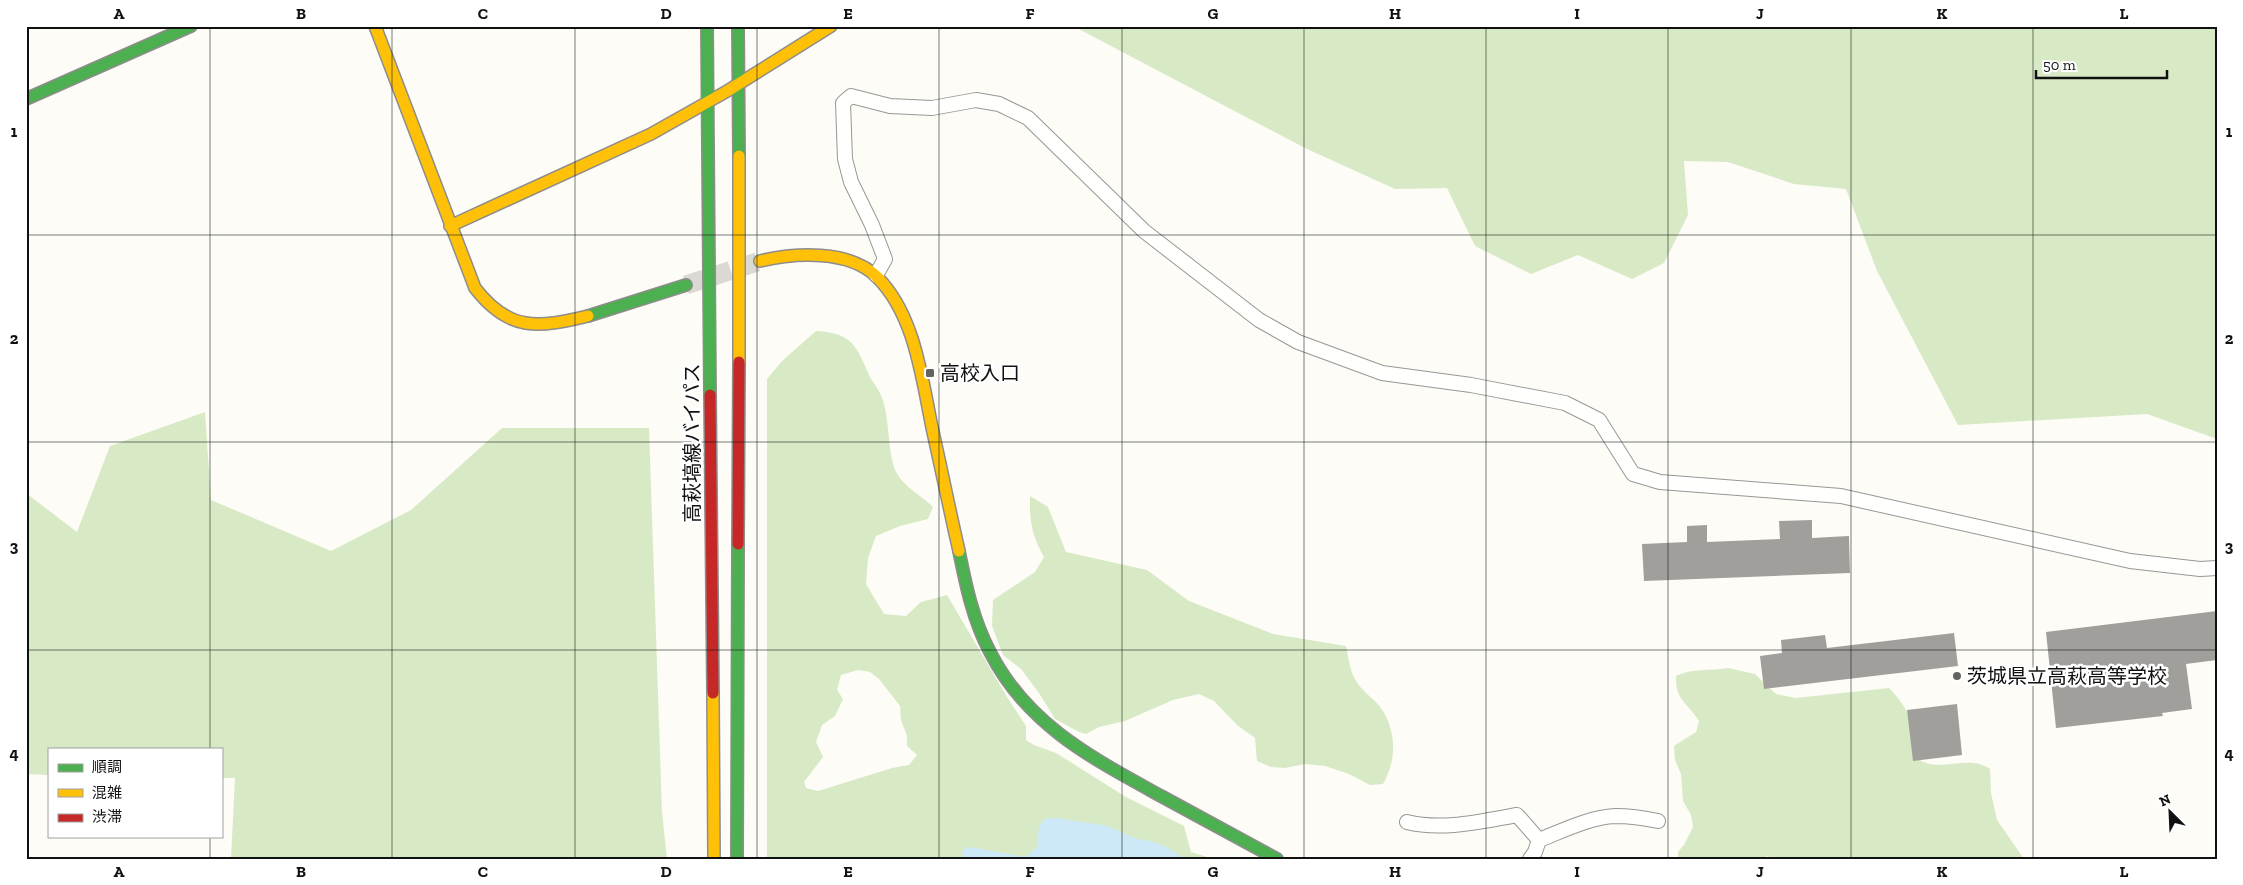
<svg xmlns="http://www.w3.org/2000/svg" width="2243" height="885" font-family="'Zilla Slab','Noto Sans JP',serif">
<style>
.forest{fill:#d8eac5;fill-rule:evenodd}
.water{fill:#cde8f7}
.building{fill:#a19f9c}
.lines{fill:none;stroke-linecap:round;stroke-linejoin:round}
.secondary-tunnel{stroke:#dad9d4;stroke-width:19;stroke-dasharray:19 9;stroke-linecap:butt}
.street-casing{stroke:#979795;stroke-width:16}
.fast-casing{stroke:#8e8d8b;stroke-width:14}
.slow-casing{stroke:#8e8d8b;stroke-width:14}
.jam-casing{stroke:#8e8d8b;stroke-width:14}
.street{stroke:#fffffe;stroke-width:14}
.fast{stroke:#4caf50;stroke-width:11}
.slow{stroke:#ffc107;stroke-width:11}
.jam{stroke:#c62828;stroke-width:11}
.grid{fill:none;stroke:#111;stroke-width:1;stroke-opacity:0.55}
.poi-dot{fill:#646362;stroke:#fff;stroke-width:2}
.labels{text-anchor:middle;stroke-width:5;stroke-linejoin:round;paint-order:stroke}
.poi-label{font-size:20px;fill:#111;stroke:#fff;text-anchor:start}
.street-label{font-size:20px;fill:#111;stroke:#fff}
.neatline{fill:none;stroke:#111;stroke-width:2}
.grid-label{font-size:16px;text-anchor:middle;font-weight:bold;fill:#111}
</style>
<rect width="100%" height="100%" fill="#fdfcf7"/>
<g class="forest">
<polygon points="1073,26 2217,26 2217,439 2147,414 1958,425 1877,271 1846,189 1794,184 1728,162 1684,161 1688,215 1664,263 1632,279 1578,255 1531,274 1475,246 1447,188 1395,189 1305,148"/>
<path d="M816,331C852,333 856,345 869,375C872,382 878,388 881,395C890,417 887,444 894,467C901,486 920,494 933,507L928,519L900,526L876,536L868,558L866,584L884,614L906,616L921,602L947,595L1007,697L1026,726V740L1034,745L1056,753L1126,797L1184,826L1191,852L1214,859H767V379L782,361ZM858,670L870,672L879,679L900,706L901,720L907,736V746L917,755L909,765L892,768L818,791L806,788L804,782L823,757L816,742L822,725L835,716L843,699L837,690L841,675Z"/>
<polygon points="205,412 211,500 331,551 411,510 502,428 649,428 662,812 667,859 231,859 235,778 221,778 221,749 49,749 49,775 26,774 26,493 77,532 110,446"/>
<path d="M1030,496L1048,507L1066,552L1147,570L1189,601L1273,634L1346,646C1348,655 1349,664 1352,673C1359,691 1375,698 1383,711C1397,735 1396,761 1383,784L1370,785L1349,774L1325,766L1305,764L1285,768L1271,767L1257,761L1255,738L1237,725L1214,701L1199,694L1173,700L1125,721L1099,727L1086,734L1079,732L1055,719L1039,693L1021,669L1003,655L992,626L993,600L1035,572L1044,557C1032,536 1029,520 1030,496Z"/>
<path d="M1728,668L1755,674L1776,694L1796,698L1889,688C1913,713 1914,729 1921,761C1942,772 1969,754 1990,769L1991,793L1997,820L2024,859H1775L1767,856L1765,859H1678V852L1684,845L1693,827L1691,815L1683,801L1681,774L1675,760L1674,746L1696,732L1699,721C1687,702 1675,700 1676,676C1692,668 1710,671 1728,668Z"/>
</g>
<polygon class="water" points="1056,818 1108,826 1136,839 1154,842 1168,848 1185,859 963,859 962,851 969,847 1025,857 1037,848 1039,826 1045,819"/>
<g class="building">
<polygon points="1812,520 1812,538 1849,536 1850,573 1644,581 1642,544 1687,542 1687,526 1707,525 1707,542 1780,539 1779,521"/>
<polygon points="2217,611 2217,660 2186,664 2192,709 2162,713 2163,716 2056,728 2046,632"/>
<polygon points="1954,633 1958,666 1764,689 1760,656 1782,653 1781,640 1825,635 1827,648"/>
<polygon points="1957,704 1962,755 1913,761 1907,710"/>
</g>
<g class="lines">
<polyline class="secondary-tunnel" points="686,285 760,261"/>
<g class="street-casing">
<g id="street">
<polyline points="876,275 885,259 872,225 851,182 845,159 843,103 851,96 890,106 932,108 976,100 999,104 1028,118 1144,231 1259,320 1298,342 1382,373 1471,385 1565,403 1599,420 1633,474 1660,482 1841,496 2130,561 2200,569 2217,568"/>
<path d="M1407,822C1442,831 1482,821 1517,815L1539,840C1562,831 1590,817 1615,816C1629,816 1644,818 1658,821"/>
<polyline points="1530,859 1535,852 1539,840"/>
</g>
</g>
<g class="fast-casing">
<g id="fast">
<polyline points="707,26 710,395"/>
<polyline points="738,26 739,156"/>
<polyline points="26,99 191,26"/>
<polyline points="588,316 686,285"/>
<path d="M959,551C966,586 973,620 990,652C1027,725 1092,758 1161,796C1199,817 1238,838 1277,859"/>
<polyline points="737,859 738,544"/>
</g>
</g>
<g class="slow-casing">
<g id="slow">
<path d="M375,26L475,288C509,332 538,328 588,316"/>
<polyline points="450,226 651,134 729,90 831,26"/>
<path d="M760,261C794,253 849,249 877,277C916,316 922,381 933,432C942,472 950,512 959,551"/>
<polyline points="739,362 739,156"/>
<polyline points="713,693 714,859"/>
</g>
</g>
<g class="jam-casing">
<g id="jam">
<polyline points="710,395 713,693"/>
<polyline points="738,544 739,362"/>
</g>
</g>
<use href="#street" class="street"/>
<use href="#fast" class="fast"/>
<use href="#slow" class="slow"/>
<use href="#jam" class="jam"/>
</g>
<path class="grid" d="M210,26V749M392,26V859M575,26V859M757,26V859M939,26V859M1122,26V859M1304,26V859M1486,26V859M1668,26V859M1851,26V859M2033,26V859M26,235H2217M26,442H2217M26,650H2217M210,836V859"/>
<g class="poi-dot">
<rect x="925" y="368" width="10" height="10" rx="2.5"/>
<circle cx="1957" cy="676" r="5"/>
</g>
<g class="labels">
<g class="poi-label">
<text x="940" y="380">高校入口</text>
<text x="1967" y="683">茨城県立高萩高等学校</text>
</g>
<g class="street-label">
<text transform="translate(692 443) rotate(-90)" y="7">高萩塙線バイパス</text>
</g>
</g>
<rect width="2243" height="885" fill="none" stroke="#ffffff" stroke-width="55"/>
<rect x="48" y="748" width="175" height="90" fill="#ffffff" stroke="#a0a0a0"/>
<rect x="58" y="764" width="25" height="8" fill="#4caf50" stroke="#a0a0a0"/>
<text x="92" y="772" font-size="15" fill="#111111">順調</text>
<rect x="58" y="789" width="25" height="8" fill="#ffc107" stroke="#a0a0a0"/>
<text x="92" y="798" font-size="15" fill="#111111">混雑</text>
<rect x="58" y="814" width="25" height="8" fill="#c62828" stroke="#a0a0a0"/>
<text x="92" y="822" font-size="15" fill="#111111">渋滞</text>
<g transform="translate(2170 812) rotate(336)" stroke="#ffffff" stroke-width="4" paint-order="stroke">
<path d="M0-4L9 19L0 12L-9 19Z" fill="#111111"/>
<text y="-8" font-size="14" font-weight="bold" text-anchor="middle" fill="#111111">N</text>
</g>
<path d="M2036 70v8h131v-8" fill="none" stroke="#111111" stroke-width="2.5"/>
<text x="2043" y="70" font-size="15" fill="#111111" stroke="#ffffff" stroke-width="4" paint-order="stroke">50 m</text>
<rect x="28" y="28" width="2188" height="830" class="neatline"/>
<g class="grid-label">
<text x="119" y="19">A</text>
<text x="301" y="19">B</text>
<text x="483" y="19">C</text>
<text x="666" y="19">D</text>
<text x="848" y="19">E</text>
<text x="1030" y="19">F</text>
<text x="1213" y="19">G</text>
<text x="1395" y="19">H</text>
<text x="1577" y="19">I</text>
<text x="1760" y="19">J</text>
<text x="1942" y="19">K</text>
<text x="2124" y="19">L</text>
<text x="14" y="137">1</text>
<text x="2229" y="137">1</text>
<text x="14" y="344">2</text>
<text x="2229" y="344">2</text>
<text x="14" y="552">3</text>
<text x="2229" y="552">3</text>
<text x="14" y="759">4</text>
<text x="2229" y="759">4</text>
<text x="119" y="877">A</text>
<text x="301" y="877">B</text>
<text x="483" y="877">C</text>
<text x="666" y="877">D</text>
<text x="848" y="877">E</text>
<text x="1030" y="877">F</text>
<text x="1213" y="877">G</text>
<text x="1395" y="877">H</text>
<text x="1577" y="877">I</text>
<text x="1760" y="877">J</text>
<text x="1942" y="877">K</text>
<text x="2124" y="877">L</text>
</g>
</svg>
